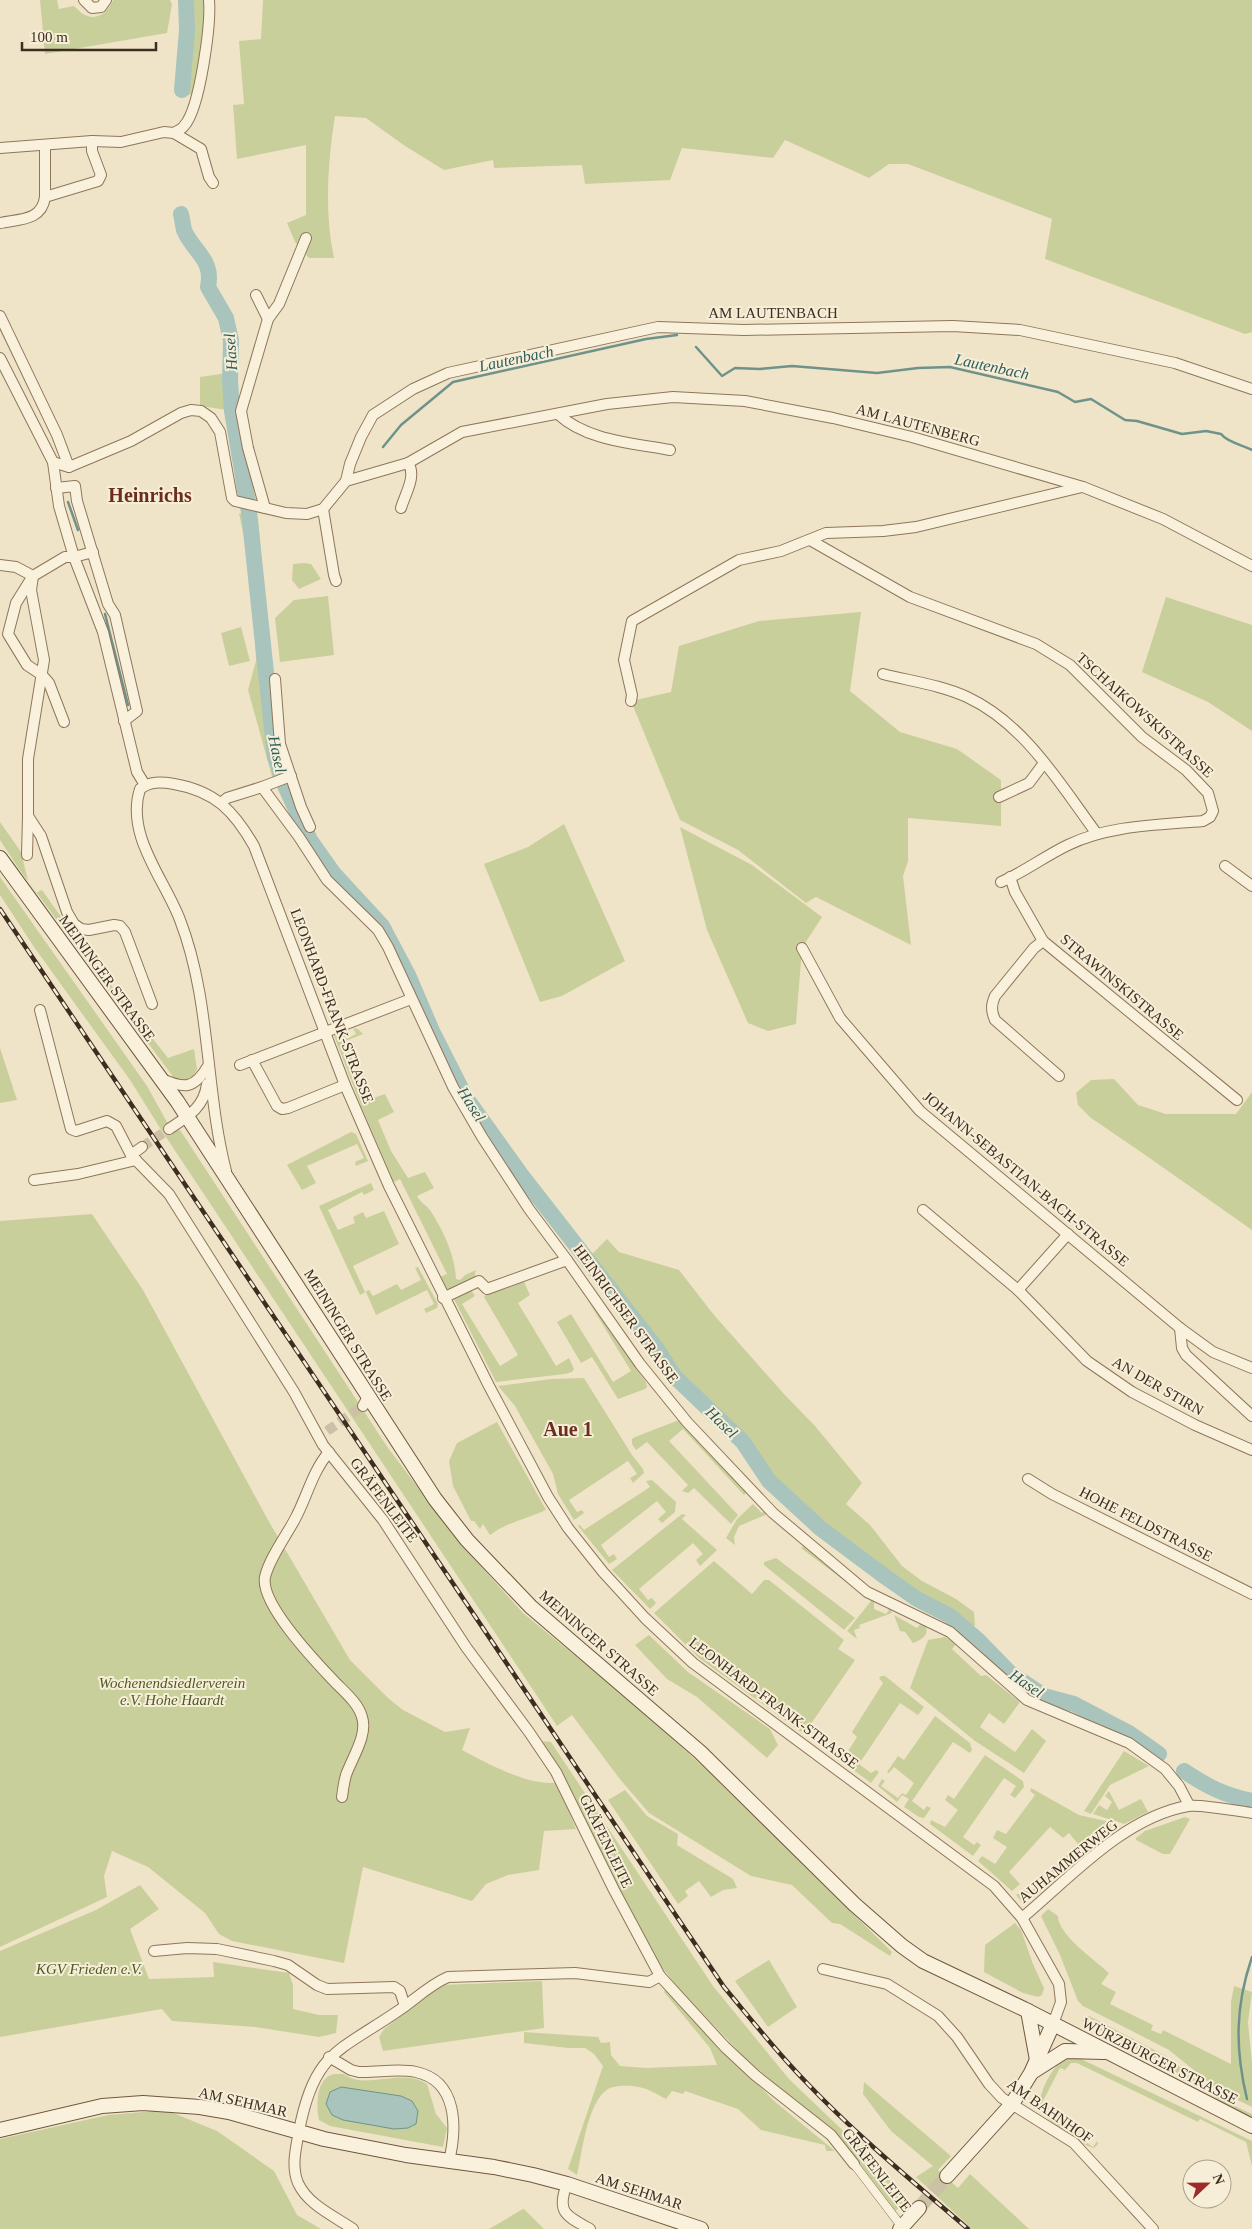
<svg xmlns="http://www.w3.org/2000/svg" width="1252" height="2229" font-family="'Times New Roman',serif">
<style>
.green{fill:#c9cf9b}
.water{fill:#a9c4bc;stroke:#6f938a}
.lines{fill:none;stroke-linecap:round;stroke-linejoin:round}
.stream{stroke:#6f938a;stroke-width:2.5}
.river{stroke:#a9c4bc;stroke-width:16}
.minor-tunnel{stroke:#ccc0a6;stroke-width:10;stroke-dasharray:10 5;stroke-linecap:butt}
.secondary-tunnel{stroke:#ccc0a6;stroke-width:14;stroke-dasharray:14 7;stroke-linecap:butt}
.pedestrian-casing{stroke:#8d765c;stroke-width:9}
.minor-casing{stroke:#8d765c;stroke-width:12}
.secondary-casing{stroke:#6f573f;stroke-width:16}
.pedestrian{stroke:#faf1dc;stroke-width:8}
.minor{stroke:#faf1dc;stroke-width:10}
.secondary{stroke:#faf1dc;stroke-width:14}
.rail-casing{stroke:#3d2e20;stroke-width:4.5}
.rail{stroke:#f7eed8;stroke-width:2.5;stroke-dasharray:8;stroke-linecap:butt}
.labels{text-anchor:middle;stroke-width:4;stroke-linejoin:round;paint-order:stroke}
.street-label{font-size:15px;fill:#3d2e20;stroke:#f7eed8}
.park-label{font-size:15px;font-style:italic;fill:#4d5a26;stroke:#f7eed8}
.water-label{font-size:16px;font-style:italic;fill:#2f5d5a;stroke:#f7eed8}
.district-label{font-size:20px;font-weight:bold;fill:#6b2e1e;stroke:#f7eed8}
</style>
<rect width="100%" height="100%" fill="#f0e4c8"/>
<g class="green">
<path d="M40,0H57L59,9L73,6C78,8 79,12 83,14C97,22 108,12 113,0H170L172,4L167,33L45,54Z"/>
<polygon points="184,0 211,0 196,92 189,95 177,93 185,30"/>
<path d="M263,0H1252V332L1245,334L1045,259L1052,219L908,164H889L869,178L785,140L773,158L682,148L670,180L585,184L582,165L494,168L493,160L444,170L405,146L366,118L335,116C328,161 324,212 334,258H309L295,242L287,223L306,215V145L237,159L233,105L244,104L239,41L261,39Z"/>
<polygon points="236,347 237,405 256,501 237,493 227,410 200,406 200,377 227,373 225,348"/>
<polygon points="239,513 258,518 276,730 274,733 285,774 273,780 248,690 256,661 254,608 251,571"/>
<polygon points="304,563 311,564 321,579 299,589 292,580 293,564"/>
<polygon points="328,596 334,655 280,662 275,618 294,600"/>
<polygon points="1166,597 1252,625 1252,731 1208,702 1142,672"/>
<polygon points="861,612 850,691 900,732 957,749 1001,780 1001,826 908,818 908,861 903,876 911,945 816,897 806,903 738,850 680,820 631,701 671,692 679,646 759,621"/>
<polygon points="241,627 250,661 229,666 221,633"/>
<polygon points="0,822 21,852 28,881 36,893 42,890 96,966 168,1058 194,1049 197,1069 191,1079 177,1082 19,869 0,840"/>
<polygon points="564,824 625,961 562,996 540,1002 484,864 528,847"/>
<polygon points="680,827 752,865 822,917 802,948 796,1024 768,1031 748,1023 707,930"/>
<polygon points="0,877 147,1086 167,1122 170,1133 180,1130 388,1448 461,1544 523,1613 633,1703 709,1772 892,1952 890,1956 840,1924 832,1923 792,1885 751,1876 649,1813 619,1778 572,1715 557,1726 160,1128 130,1080 34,947 0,895"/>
<path d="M353,1028L358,1029L363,1034L343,1042L352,1058L356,1079L367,1100L385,1094L394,1112L378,1120L391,1151L408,1178L425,1172L434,1188L417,1196C420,1202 426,1205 430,1210C443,1230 455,1255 456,1279L460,1280L465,1275L476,1270L474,1279L448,1291L440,1277L447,1274L401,1181L400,1179L394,1182L361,1106L333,1033L342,1030L346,1039L356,1034Z"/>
<polygon points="0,1048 17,1100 0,1103"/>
<polygon points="1114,1079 1138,1105 1166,1114 1236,1114 1252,1092 1252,1230 1141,1152 1091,1118 1078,1105 1076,1093 1091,1080"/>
<polygon points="351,1132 356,1134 368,1161 356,1166 355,1162 364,1158 357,1144 307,1166 316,1183 302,1190 287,1165"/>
<polygon points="371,1183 374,1190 364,1195 362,1192 328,1210 338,1230 355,1223 353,1217 363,1212 366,1218 384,1211 399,1244 353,1266 365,1292 369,1290 373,1296 397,1284 401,1290 421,1280 415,1268 418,1267 438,1304 437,1308 426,1313 424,1309 434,1304 427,1290 376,1315 366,1292 360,1295 319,1206"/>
<path d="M92,1214L143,1290L268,1520L350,1660L388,1698L403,1710L445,1732L470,1728L462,1750C485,1762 531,1788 557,1782L576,1829L544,1831L539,1870L508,1875L486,1884L472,1901L363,1867L344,1963L232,1941L219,1934L205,1913L148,1867L112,1851L104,1876L107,1897L0,1947V1221Z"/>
<polygon points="607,1239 619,1252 679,1270 714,1315 784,1394 815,1426 862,1483 846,1504 870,1525 902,1566 922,1581 956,1599 974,1612 975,1625 969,1633 950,1616 917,1599 887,1578 794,1506 769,1481 743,1442 674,1376 657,1349 587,1259"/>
<polygon points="520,1280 524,1282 530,1295 518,1303 556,1366 569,1358 574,1369 572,1372 565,1374 496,1382 453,1297 471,1290 475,1296 462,1304 500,1366 518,1355 484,1297 487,1293"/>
<polygon points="587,1299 646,1382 647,1387 645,1389 618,1399 592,1357 581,1363 557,1322 571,1314 613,1382 631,1371"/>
<polygon points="584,1378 632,1455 643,1469 644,1473 633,1483 630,1478 637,1474 628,1461 569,1500 577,1512 582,1510 584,1513 574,1520 558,1494 553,1474 515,1406 498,1386 551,1379"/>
<polygon points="679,1420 748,1491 744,1495 683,1429 669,1441 738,1515 731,1524 694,1488 688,1493 682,1491 688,1485 647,1442 636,1450 632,1444 632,1439 635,1437"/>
<path d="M497,1422L546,1510C527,1519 507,1522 490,1535L483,1524L480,1529L474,1521H471L453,1486L449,1461L457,1443Z"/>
<polygon points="652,1480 676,1502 675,1512 662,1523 658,1519 666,1512 657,1501 601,1545 609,1557 614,1554 617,1559 609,1564 578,1526 580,1525 584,1530 650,1487 646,1481"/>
<polygon points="753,1504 762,1513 766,1508 770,1513 739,1526 734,1537 735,1545 726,1538 737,1519"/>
<polygon points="682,1514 686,1515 682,1519 717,1550 700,1566 696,1560 703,1554 693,1543 639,1589 648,1600 652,1598 656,1603 650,1609 612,1570"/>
<polygon points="807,1544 874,1600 874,1609 886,1614 890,1608 892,1613 859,1625 860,1628 854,1630 857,1639 847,1631 871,1601 801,1548"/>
<polygon points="776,1558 855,1618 844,1630 764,1565 764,1562"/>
<polygon points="714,1561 752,1594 764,1580 769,1580 844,1640 838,1649 855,1660 804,1734 699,1658 654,1613"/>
<path d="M894,1615L917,1628L921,1623L926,1626C929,1636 921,1640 913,1643L905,1632L900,1631Z"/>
<polygon points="649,1635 688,1672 770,1729 778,1745 767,1758 697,1697 667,1679 635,1645"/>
<polygon points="945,1637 956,1644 952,1649 981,1676 986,1675 1020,1702 1004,1724 989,1713 980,1727 1015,1752 1032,1729 1046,1741 1024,1773 975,1741 910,1688 928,1640"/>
<polygon points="881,1676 885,1676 924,1707 918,1715 900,1703 859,1764 871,1773 876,1770 879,1772 871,1783 829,1752 831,1747 845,1756 857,1737 852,1732 883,1683 879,1678"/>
<polygon points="935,1716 970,1743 972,1750 970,1753 953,1742 912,1801 924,1810 927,1806 931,1808 924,1818 919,1817 904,1807 909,1799 902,1795 897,1802 878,1786 882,1779 885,1781 881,1786 898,1798 902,1793 906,1795 914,1783 894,1767 889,1773 887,1772 898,1756 904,1760"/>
<polygon points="540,1741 551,1742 713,1986 789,2079 857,2144 907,2198 895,2212 831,2132 746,2059 679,1989 661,1966"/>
<polygon points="1124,1751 1149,1766 1110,1785 1091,1814 1084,1811"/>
<polygon points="985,1755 1023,1781 1024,1787 1015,1798 1010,1795 1016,1786 1004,1778 963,1837 974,1845 977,1842 981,1845 973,1856 930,1824 931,1820 945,1827 958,1810 945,1800 948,1795 954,1799"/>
<polygon points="1031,1788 1079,1815 1106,1821 1117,1829 1102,1841 1096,1835 1076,1851 1081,1859 1026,1903 1022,1902 1016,1895 1025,1890 1030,1893 1078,1844 1069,1833 1063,1838 1050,1827 1009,1872 1020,1884 1012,1891 978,1861 982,1856 995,1864 1007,1847 993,1838 997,1830 1006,1834 1035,1795 1030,1791"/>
<polygon points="625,1790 647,1816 678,1834 677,1845 733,1879 737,1888 723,1890 711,1897 699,1881 685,1891 688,1896 678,1904 608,1800"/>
<polygon points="1109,1791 1119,1810 1141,1799 1148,1812 1124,1824 1093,1814 1099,1805 1107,1810 1112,1802 1105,1796"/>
<polygon points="1185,1817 1190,1819 1170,1854 1163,1854 1136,1840 1136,1838 1145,1831"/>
<polygon points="140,1885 159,1909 130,1929 149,1979 214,1977 213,1962 289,1973 293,1985 293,2009 319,2015 338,2015 336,2033 319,2037 255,2027 172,2021 162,2009 0,2037 0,1951 96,1910"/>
<path d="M1048,1909L1058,1916C1058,1935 1095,1960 1109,1973L1101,1984L1116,1992L1110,2004L1153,2025L1151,2030L1161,2034L1163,2030L1231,2064V2002L1234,1986L1252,1992L1248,2022L1252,2063V2107L1221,2092L1169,2050L1083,2006L1078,2001L1060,1955L1041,1916Z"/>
<polygon points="1015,1923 1021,1930 1033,1964 1044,1988 1042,1995 1038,1997 1023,1993 984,1972 985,1945"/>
<polygon points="769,1960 797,2007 768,2027 735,1981"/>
<polygon points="542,1981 544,2028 383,2051 379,2037 384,2029 440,1985"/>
<path d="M667,1987L733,2059L774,2101L835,2151H826L825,2145L761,2130L738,2109L685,2091L683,2094L672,2091L666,2099C658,2095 648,2088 638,2087C630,2085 615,2085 608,2089C587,2102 582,2154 577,2175L568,2169L603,2066L594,2054L585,2048H568L524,2043V2032L598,2037L601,2043L610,2042L611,2055L620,2066L647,2068L717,2065L710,2048L664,1992Z"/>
<polygon points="1089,2016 1166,2056 1222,2100 1252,2114 1252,2118 1220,2101 1151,2056 1082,2021 1085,2017"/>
<path d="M1066,2058H1079L1252,2141V2166L1246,2142L1200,2119L1198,2122L1077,2063H1071L1065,2070L1060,2068L1042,2103L1049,2108L1045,2114L1093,2147L1097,2141L1098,2144L1094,2148C1079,2144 1049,2122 1040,2110C1038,2093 1051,2067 1066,2058Z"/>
<path d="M334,2074H344C364,2091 401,2067 427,2084L436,2114L447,2128L443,2147L330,2126L319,2120C316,2105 316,2078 334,2074Z"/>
<polygon points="864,2082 951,2156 938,2170 958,2188 970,2174 1029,2229 972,2229 916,2177 933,2166 891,2131 863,2094"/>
<polygon points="166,2110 217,2131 274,2171 297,2215 321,2229 0,2229 0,2139 108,2115"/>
<polygon points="524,2209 544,2229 489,2229 523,2209"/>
</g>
<polygon class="water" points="341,2087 401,2096 412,2101 418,2111 416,2124 408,2128 394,2129 343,2120 332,2115 326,2104 330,2092"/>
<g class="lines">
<g class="stream">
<path d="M696,347L722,376L735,368L760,369L792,366L877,373L918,368L950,367L1058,392L1075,402L1091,399L1125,420L1137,421L1182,434L1206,431L1221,434C1227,442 1242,445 1252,450"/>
<polyline points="383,447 401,425 453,382 646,339 677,335"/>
<polyline points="68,502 78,530"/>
<polyline points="105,614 128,705"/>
<path d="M1247,2099C1235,2049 1235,2007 1252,1957"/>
</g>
<g class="river">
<polyline points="182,90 187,30 186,0"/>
<path d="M181,214C182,219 183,225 184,230C193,252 214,259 208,287L226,318L231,341L230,381L232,411L249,512L275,757L286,788L310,840L334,874L382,926L408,975L432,1031L466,1098L522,1176L657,1349L674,1376L743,1442L769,1481L820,1528L887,1578L917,1599L950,1616L978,1640L1010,1673L1044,1696L1074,1704L1129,1733L1159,1754"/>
<path d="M1184,1771C1208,1787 1224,1795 1252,1801"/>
</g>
<g class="minor-tunnel">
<polyline points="142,1147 169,1129"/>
<polyline points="327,1431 363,1406"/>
</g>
<polyline class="secondary-tunnel" points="919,2208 947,2176"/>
<g class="pedestrian-casing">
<polyline id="pedestrian" points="854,2164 902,2227"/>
</g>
<g class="minor-casing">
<g id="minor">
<polyline points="84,0 92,8 101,7 106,0"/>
<path d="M174,133C177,131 182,129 184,126C200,109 211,24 209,0"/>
<polyline points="0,148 92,141 121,142 164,132 174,133 201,149 209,177 213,183"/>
<polyline points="45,197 45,145"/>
<path d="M0,223C19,219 42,221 45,197L98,181L101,175L92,151V141"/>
<polyline points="256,295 268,319"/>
<polyline points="0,316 57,435 69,467"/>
<polyline points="0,358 53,462 59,506 74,557 103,632 137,772 145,785"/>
<path d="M558,414C587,441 633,443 670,450"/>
<polyline points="53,462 69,467 131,441 181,413 191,410 201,411 211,418 220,432 232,498 235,501 286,513 307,514 323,509 346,481 408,463 462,432 607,404 673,397 745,401 833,418 912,437 1083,487 1163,519 1252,566"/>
<polyline points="346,481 350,464 361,437 373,415 413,389 448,373 658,327 744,330 953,326 1020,330 1175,363 1252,389"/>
<polyline points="56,488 75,486 77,501 108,604 115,615 137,711 124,721"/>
<polyline points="265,508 248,448 241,411 268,319 279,304 306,238"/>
<path d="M401,508C405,494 417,476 408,463"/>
<polyline points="323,509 334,575 336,581"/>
<path d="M810,540L910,597L1036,644L1070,665L1142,737L1186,770L1208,793L1213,811L1210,817L1203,821C1159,825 1109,825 1068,845C1045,856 1024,872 1001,882"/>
<polyline points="0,565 16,567 33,576 65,557 74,557 93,552"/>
<polyline points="33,576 31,590 44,660 28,759 28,816 41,836 67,912 74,924 81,929 89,930 114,925 120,926 125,932 152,1004"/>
<polyline points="31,579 16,603 8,634 27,665 42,675 49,683 64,722"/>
<path d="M883,674C910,681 941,685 967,697C1025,724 1060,784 1097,834"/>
<polyline points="275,679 280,744 301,807 310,827"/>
<polyline points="631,701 632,695 624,660 632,621 739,560 781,551 826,533 883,531 916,527 1082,487"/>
<polyline points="262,787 291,776"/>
<polyline points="999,797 1029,783 1044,763"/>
<polyline points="221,803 227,798 262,787 299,837 327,880 378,930 388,947 453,1087 482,1137 529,1209 567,1260 640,1364 687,1422 773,1513 867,1592 950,1632 1027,1700 1129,1743 1165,1769 1179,1786 1189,1805"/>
<polyline points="27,855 28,817"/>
<polyline points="1225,866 1252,886"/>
<polyline points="1010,877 1015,892 1043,941 1237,1100"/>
<path d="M1043,941L1034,948L995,996C991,1005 991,1011 995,1020L1059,1076"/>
<polyline points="802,948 840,1018 920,1111 1180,1328 1213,1352 1252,1368"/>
<polyline points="40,1010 71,1129 76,1131 107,1121 116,1126 131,1155"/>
<polyline points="252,1060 277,1106 282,1109 288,1108 345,1085"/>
<polyline points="240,1065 411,999"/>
<path d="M162,1079C185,1089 194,1089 208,1066"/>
<path d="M169,1129C187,1117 204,1108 207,1084"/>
<polyline points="142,1147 131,1155 169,1194 294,1392 323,1445 383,1520 466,1647 529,1732 556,1772 614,1890 660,1976 725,2047 755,2075 831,2135 854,2164"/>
<path d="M226,1171C205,1089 211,1000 180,920C165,880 125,835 140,789C150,781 161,782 174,784C215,791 234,811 254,846L345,1085L389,1186L489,1386L548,1497L568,1528L603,1572L645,1618L693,1663L994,1886L1022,1918L1059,1984L1061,2002L1053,2024"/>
<polyline points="34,1180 78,1174 136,1160"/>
<polyline points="923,1210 1018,1290 1087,1361 1132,1392 1195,1425 1252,1450"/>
<polyline points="1018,1290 1068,1234"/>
<polyline points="443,1298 479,1281 487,1289 567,1260"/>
<polyline points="1180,1328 1182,1348 1186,1355 1252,1416"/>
<polyline points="363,1406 368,1397"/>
<path d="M329,1452C312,1472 307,1497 295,1519C286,1536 269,1559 265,1577C260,1603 314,1660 332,1679C342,1690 358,1702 362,1717C368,1735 352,1758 346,1775C344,1782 343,1789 342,1797"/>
<polyline points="1028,1479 1052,1494 1252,1594"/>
<path d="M1022,1918C1070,1878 1124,1817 1188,1806C1199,1804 1238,1811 1252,1813"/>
<polyline points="154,1951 187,1948 217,1949 274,1961 288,1965 317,1985 327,1989 394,1987 400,1991 405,2006"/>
<polyline points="823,1969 887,1984 938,2016 957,2037 989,2084 1002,2098 1074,2143 1153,2229"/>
<path d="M329,2057L351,2070L359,2072C377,2073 397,2068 416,2072C458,2081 457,2128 449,2161"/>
<path d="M567,2184C556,2212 566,2216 590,2229"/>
<path d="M353,2229C334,2216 308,2205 298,2183C291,2166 296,2148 299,2131C314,2052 338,2052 398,2011C415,2000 429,1985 448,1977L575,1973L649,1982L660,1976"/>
</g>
</g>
<g class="secondary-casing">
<g id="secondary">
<polyline points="0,858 177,1101 435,1499 467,1540 531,1607 700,1752 854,1904 902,1946 923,1961 1024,2009 1252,2126"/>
<polyline points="1028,2011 1037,2060"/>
<polyline points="1032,2072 1065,2051 1104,2052"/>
<polyline points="0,2130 102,2106 143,2103 200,2107 229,2112 324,2139 406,2155 494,2167 533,2175 567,2184 701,2229"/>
<polyline points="947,2176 1012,2104 1031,2073 1053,2024"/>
<polyline points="900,2229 919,2208"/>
</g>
</g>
<use href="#pedestrian" class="pedestrian"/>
<use href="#minor" class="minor"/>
<use href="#secondary" class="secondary"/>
<g class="rail-casing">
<path id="rail" d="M0,909L724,1987C750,2018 775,2050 804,2080C854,2133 912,2181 968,2229"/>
</g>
<use href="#rail" class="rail"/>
</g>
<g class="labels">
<g class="street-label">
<text x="773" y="318">AM LAUTENBACH</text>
<text transform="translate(918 425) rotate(15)" y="5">AM LAUTENBERG</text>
<text transform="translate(1145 715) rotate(42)" y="5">TSCHAIKOWSKISTRASSE</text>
<text transform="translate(107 978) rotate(54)" y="5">MEININGER STRASSE</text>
<text transform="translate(1122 987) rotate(40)" y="5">STRAWINSKISTRASSE</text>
<text transform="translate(332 1006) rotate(69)" y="5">LEONHARD-FRANK-STRASSE</text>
<text transform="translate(1026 1179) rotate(40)" y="5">JOHANN-SEBASTIAN-BACH-STRASSE</text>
<text transform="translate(626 1314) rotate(54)" y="5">HEINRICHSER STRASSE</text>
<text transform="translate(348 1335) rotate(58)" y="5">MEININGER STRASSE</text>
<text transform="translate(1158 1386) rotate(30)" y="5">AN DER STIRN</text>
<text transform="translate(384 1500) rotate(53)" y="5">GRÄFENLEITE</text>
<text transform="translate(1146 1524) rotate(27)" y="5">HOHE FELDSTRASSE</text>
<text transform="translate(599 1643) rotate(41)" y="5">MEININGER STRASSE</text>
<text transform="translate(774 1703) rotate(37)" y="5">LEONHARD-FRANK-STRASSE</text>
<text transform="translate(606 1841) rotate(64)" y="5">GRÄFENLEITE</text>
<text transform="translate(1068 1861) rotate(-39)" y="5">AUHAMMERWEG</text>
<text transform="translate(1160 2061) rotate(27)" y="5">WÜRZBURGER STRASSE</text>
<text transform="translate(243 2102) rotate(13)" y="5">AM SEHMAR</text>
<text transform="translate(1050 2111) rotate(35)" y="5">AM BAHNHOF</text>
<text transform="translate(877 2170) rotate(52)" y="5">GRÄFENLEITE</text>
<text transform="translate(639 2191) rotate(18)" y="5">AM SEHMAR</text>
</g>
<g class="park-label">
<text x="172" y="1688">Wochenendsiedlerverein<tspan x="172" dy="17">e.V. Hohe Haardt</tspan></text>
<text x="89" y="1974">KGV Frieden e.V.</text>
</g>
<g class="water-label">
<text transform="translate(230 352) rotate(-94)" y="6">Hasel</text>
<text transform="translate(516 358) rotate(-12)" y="6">Lautenbach</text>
<text transform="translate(992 366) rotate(12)" y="6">Lautenbach</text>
<text transform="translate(278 754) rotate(78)" y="6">Hasel</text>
<text transform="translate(472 1104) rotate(58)" y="6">Hasel</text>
<text transform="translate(722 1422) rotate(44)" y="6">Hasel</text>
<text transform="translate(1027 1683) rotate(34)" y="6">Hasel</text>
</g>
<g class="district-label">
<text x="150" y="502">Heinrichs</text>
<text x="568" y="1436">Aue 1</text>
</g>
</g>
<g transform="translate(1207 2184) rotate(68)"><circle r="24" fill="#f7eed8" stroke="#ada18e"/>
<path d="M0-4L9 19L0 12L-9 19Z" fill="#9e2a2b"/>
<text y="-8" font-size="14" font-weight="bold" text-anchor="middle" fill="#3d2e20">N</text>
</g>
<path d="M22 42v8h134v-8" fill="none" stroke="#3d2e20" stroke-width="2.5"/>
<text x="30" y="42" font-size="15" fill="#3d2e20" stroke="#f7eed8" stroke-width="4" paint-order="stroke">100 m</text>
</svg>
